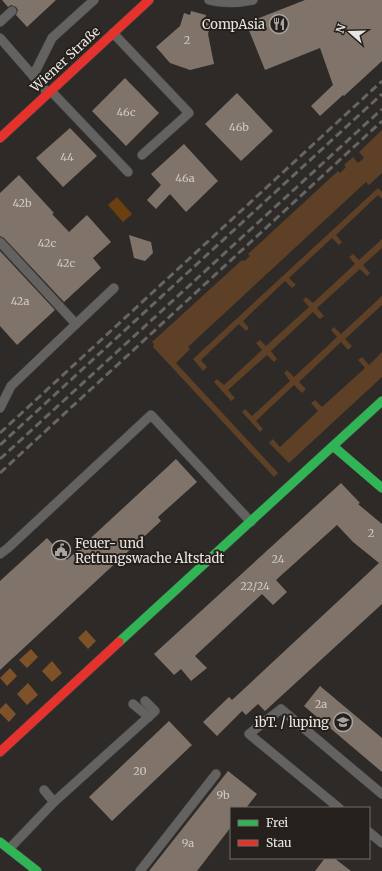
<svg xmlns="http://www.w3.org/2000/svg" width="382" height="871" font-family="Merriweather,serif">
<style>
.green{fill:#5d4026}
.forest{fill:#7e5129}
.water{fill:#6c3f11}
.building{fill:#80746a}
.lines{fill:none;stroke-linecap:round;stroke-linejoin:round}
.lane-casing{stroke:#474543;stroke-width:10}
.fast-casing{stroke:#474543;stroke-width:10}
.jam-casing{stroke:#474543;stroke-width:10}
.lane{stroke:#646260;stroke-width:9}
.fast{stroke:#30b455;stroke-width:9}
.jam{stroke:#e5322d;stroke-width:9}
.rail{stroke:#676562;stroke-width:3;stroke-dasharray:8 4;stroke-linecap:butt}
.labels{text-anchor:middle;stroke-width:4;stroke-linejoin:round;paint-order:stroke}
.number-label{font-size:11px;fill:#cfc9c4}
.poi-label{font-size:13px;fill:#e9e5e2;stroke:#25201b;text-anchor:end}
.street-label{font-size:13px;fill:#e9e5e2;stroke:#25201b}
</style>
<rect width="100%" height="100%" fill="#2d2a27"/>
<g class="green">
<polygon points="382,130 382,173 369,185 366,182 188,347 190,349 176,363 278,473 274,477 153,347 154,344 152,342 242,260 244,261 250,256 248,254 338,171 340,173 346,167 344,165 353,157 358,163 364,158 359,152"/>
<polygon points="378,188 382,192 382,199 378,195 336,235 342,242 339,245 332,238 289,278 296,285 292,288 285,281 243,321 249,328 246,331 239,324 201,360 207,367 203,371 193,359"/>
<polygon points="382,239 382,248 363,265 370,273 367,276 360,269 317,308 324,316 320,319 313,312 271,351 277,359 274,362 267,355 228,390 235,398 231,401 214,382 217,379 224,385 262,350 256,343 260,340 266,346 309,307 303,300 306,297 313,303 355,264 349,257 353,254 359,260"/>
<polygon points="382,296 382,305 345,339 352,346 348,350 341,342 299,382 306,389 302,393 294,385 256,421 263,429 260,432 242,412 245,409 252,416 290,381 284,373 287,370 294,377 337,337 331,330 334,327 341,334"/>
<polygon points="382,352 382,377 289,463 269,443 273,439 280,447 318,411 311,403 315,400 322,407 365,368 358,360 362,357 369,365"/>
</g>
<g class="forest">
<polygon points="86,630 96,641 88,649 78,638"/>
<polygon points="31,649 38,657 27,668 19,660"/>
<polygon points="52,661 62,673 52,682 42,671"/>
<polygon points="10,668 17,676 7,686 0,678"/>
<polygon points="28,683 38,695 27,705 17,694"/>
<polygon points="6,703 16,714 9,722 0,713 0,709"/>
</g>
<polygon class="water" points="117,197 132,214 123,222 108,205"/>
<g class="building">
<polygon points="2,0 56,0 27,27 16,15 18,10 16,7 11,5 8,7"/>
<polygon points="305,0 382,0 382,61 344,96 343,95 320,116 311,106 333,85 320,48 265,70 246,23"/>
<polygon points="191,11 206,15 205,19 211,21 208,34 214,64 190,70 170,63 156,47 180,26 184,13 190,15"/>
<polygon points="125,78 159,113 126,146 92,111"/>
<polygon points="237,93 273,131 241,161 205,124"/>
<polygon points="70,128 97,156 63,187 36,158"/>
<polygon points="184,144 218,181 186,212 170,194 156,209 147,200 161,185 151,174"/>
<polygon points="19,175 54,213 52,214 69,232 87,215 111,242 93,258 101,268 64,302 4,238 0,236 0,193"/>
<polygon points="129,235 151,242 153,253 145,261 134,258"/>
<polygon points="0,251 55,310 17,345 0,326"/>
<polygon points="176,459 197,482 158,517 161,521 0,670 0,581 47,538 67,560"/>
<polygon points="341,483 360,503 358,504 382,524 382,604 265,711 258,704 246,715 242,711 217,736 203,722 229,697 232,700 379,563 353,542 337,525 276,580 287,592 273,605 262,594 195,656 207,668 191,681 181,669 174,675 154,654"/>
<polygon points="320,686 382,738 382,772 304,706"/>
<polygon points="169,721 192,745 112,821 89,797"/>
<polygon points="228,771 257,794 246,808 231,808 231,827 197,871 149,871"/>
<polygon points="325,858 334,858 351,871 315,871"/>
</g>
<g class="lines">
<g class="lane-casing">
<g id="lane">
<path d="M209,0C223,4 238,3 253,0"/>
<polyline points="0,22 12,11"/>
<polyline points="113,33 189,113 142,155"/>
<polyline points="0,38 48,93"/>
<polyline points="33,76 52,38 94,0"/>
<polyline points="51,91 128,172"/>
<polyline points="0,242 76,324 11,386 0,408"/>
<polyline points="76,324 114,288"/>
<polyline points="0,554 8,548 151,415 251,522"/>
<polyline points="133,704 149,717"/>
<polyline points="44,790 54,802"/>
<polyline points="339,808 249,734 281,709 382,794"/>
<polyline points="369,832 382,843"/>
<polyline points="9,849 54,802 155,711 145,701"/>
<polyline points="140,871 216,774"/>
</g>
</g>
<g class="fast-casing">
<g id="fast">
<polyline points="333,446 382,488"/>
<polyline points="119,642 382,401"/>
<polyline points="0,842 37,871"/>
</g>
</g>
<g class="jam-casing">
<g id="jam">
<polyline points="0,138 149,0"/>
<polyline points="0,752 119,642"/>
</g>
</g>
<use href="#lane" class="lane"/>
<use href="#fast" class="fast"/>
<use href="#jam" class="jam"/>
<g class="rail">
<polyline points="0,433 382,81"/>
<polyline points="0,445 382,94"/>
<polyline points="0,459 382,109"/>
<polyline points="0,473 382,121"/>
</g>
</g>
<defs>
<g id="restaurant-ring" transform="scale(1)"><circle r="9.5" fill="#25201b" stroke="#a7a4a1" stroke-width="1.5"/><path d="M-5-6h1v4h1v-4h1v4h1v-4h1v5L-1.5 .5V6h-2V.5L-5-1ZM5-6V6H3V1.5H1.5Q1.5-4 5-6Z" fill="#a7a4a1"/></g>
<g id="civic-ring" transform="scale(1)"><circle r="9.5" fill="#25201b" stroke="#a7a4a1" stroke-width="1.5"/><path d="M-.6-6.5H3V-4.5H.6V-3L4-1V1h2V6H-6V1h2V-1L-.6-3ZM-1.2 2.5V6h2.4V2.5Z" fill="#a7a4a1"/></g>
<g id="university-ring" transform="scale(1)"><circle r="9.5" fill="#25201b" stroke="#a7a4a1" stroke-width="1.5"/><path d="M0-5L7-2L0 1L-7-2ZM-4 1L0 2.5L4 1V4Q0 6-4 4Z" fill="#a7a4a1"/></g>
</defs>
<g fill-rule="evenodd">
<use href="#restaurant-ring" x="279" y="24"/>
<use href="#civic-ring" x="61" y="550"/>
<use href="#university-ring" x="343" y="722"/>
</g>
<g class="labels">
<g class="number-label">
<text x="187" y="44">2</text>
<text x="126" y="116">46c</text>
<text x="239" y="131">46b</text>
<text x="67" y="161">44</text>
<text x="185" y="182">46a</text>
<text x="22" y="207">42b</text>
<text x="47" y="247">42c</text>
<text x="66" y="267">42c</text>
<text x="20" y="305">42a</text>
<text x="371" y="537">2</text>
<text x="278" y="563">24</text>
<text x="255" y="590">22/24</text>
<text x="321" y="708">2a</text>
<text x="140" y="775">20</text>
<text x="223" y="799">9b</text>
<text x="188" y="847">9a</text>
</g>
<g class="poi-label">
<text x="265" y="29">CompAsia</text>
<text x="75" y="548" text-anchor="start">Feuer- und<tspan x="75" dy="15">Rettungswache Altstadt</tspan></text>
<text x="329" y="727">ibT. / luping</text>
</g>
<g class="street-label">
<text transform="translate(65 59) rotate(-43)" y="5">Wiener Straße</text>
</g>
</g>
<rect x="230" y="807" width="140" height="52" fill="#25201b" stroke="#736f6b"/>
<rect x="238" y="820" width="20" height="6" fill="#30b455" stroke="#736f6b"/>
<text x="266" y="827" font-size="12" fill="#e9e5e2">Frei</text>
<rect x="238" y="840" width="20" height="6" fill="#e5322d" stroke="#736f6b"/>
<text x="266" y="847" font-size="12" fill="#e9e5e2">Stau</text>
<g transform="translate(350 32) rotate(290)" stroke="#25201b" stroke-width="3" paint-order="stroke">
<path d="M0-3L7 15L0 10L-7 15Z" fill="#e9e5e2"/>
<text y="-6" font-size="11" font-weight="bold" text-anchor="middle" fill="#e9e5e2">N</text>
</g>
</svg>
